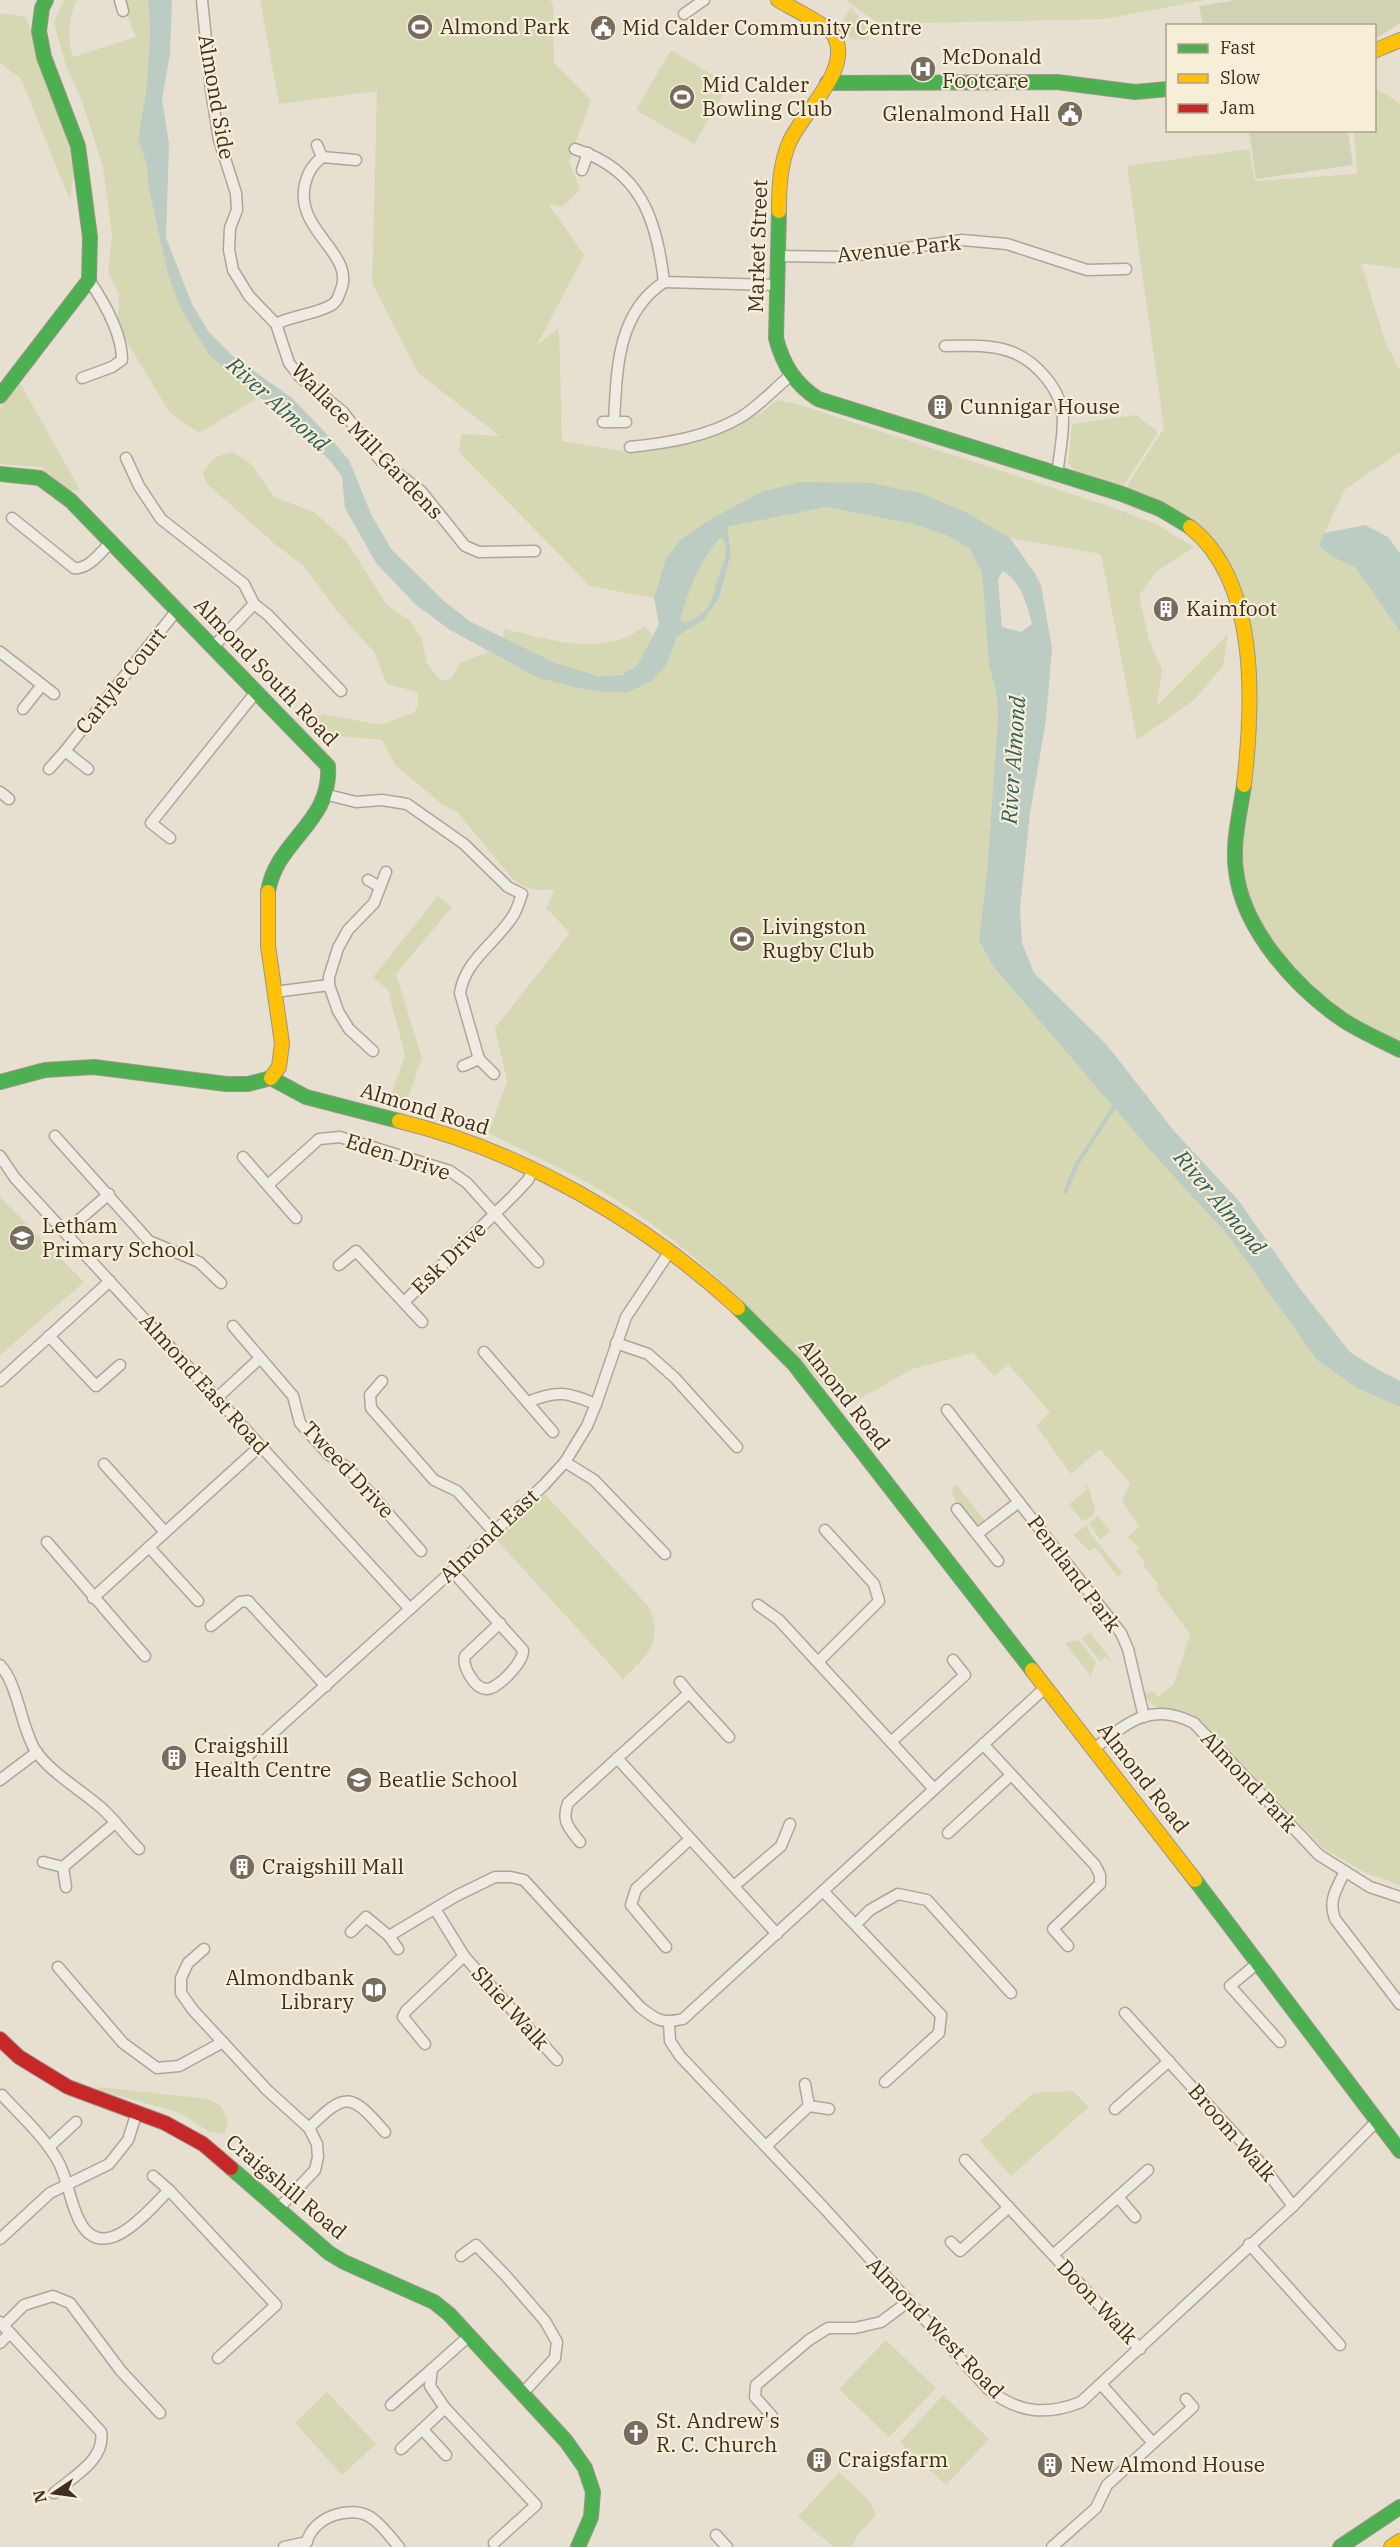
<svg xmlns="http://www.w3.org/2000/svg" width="1400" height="2547" font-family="'IBM Plex Serif',serif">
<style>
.green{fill:#d6d7b3}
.cemetery{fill:#d1d1b3}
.water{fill:#bcccc2;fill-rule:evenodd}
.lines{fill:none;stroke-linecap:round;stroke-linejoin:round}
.stream{stroke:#bcccc2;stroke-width:4}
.street-casing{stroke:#ada599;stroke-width:13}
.fast-casing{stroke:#9c958a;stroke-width:16}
.slow-casing{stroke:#9c958a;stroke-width:16}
.jam-casing{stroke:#9c958a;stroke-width:16}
.street{stroke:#efebe3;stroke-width:10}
.fast{stroke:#4caf50;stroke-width:14}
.slow{stroke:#ffc107;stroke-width:14}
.jam{stroke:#c62828;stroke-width:14}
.labels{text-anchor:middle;stroke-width:4.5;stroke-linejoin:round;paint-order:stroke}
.poi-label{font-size:21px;fill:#3d2e20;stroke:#f7eed8;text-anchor:start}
.street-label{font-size:21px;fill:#3d2e20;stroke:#f7eed8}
.water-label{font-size:22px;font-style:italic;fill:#2f5d5a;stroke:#f7eed8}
</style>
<rect width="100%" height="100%" fill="#e7e0d1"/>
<g class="green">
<path d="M64,0H77C68,20 67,37 73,57L136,37L121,0H148L150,32L147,85L138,139L147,165L149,190L169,278L182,311L209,355L261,396L199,433L170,413L118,327L119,294L108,273L112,235L103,167L82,101L66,66L54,23Z"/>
<polygon points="260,0 550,0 553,5 554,63 591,100 569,161 580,190 562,207 548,203 584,255 537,345 559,328 562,441 632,453 691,444 761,413 777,400 797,404 1111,507 1156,524 1194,547 1156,572 1139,596 1149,639 1162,670 1157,706 1228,634 1223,666 1194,700 1137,740 1101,554 1010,538 966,512 761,492 709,520 679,541 665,561 654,598 590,586 459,452 461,434 500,436 418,373 372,283 377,91 279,104"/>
<polygon points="846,0 1205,0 1104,19 879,24"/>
<polygon points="851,7 866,26 869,40 851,39 841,24"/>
<polygon points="0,13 26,17 75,164 70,200 21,79 0,63"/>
<polygon points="671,50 729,85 694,144 636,110"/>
<polygon points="1375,89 1386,94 1400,104 1400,269 1361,263 1385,341 1400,371 1400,452 1344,490 1319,546 1333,557 1356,568 1400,632 1400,1050 1359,1028 1275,952 1237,883 1244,784 1247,645 1209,545 1123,492 1164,428 1127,166 1249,149 1255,181 1357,174 1354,131 1374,130"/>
<polygon points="20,383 80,490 70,491 41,467 0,464 0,408"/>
<polygon points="1136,415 1158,432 1121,490 1078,473 1068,463 1072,424"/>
<path d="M233,452L251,464L274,497L314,512L346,541L387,605L410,621L422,640L427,663L440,680L451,679L461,662L489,652L536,677L605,692L667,664L677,636L704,620L719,600L731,554L726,527L827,507L913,524L946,535L970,549L982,573L989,666L996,690L998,717L987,872L979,940L992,965L1158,1158L1227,1234L1317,1360L1357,1388L1400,1407V1885L1366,1873L1323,1848L1202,1722L1191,1713L1156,1707L1148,1701L1144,1693L1154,1692L1158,1697L1174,1684L1190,1634L1156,1589L1158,1584L1143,1565L1145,1563L1136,1551L1139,1548L1128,1537L1139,1526L1122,1501L1130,1483L1100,1449L1071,1474L1036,1426L1050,1412L1008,1364L994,1376L973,1353L912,1369L844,1408C774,1330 704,1256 615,1199C576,1174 531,1155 489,1133L507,1081L495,1028L570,933L546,908L555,889C539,892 526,890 513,879L457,812L443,805L396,766L382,740L320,734L309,725L310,718L323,714L380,725L415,712L418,706V692L387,684L374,652L337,611L304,566L276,545L207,484L203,474C208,460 219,454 233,452Z"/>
<path d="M721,537C731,549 722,564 718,577C713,591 714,605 700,615C696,618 688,620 683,623L679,620C691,588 698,563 721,537Z"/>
<path d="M645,627L652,635C648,646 644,661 634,668C601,692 535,653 503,638L504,629C545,638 584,652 625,638C633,636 635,630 645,627Z"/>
<polygon points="438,896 452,907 396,974 422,1058 406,1104 390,1098 405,1055 388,990 373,977"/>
<polygon points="0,1197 84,1282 0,1355"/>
<polygon points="957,1485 985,1521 976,1528 957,1504 951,1490"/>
<polygon points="1084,1485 1088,1485 1095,1509 1093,1516 1082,1521 1069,1504 1087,1490"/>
<path d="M545,1494L649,1607C664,1642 647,1656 623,1679L496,1539Z"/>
<polygon points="1098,1516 1110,1531 1100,1540 1089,1523"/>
<polygon points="1087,1525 1090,1533 1121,1571 1122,1574 1118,1577 1095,1547 1089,1551 1073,1535"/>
<polygon points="1090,1632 1119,1671 1106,1656 1100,1661 1082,1638"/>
<polygon points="1079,1640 1096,1662 1091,1676 1065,1643"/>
<polygon points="99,2087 208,2099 221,2106 228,2123 224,2134 208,2131 180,2113 99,2090"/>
<polygon points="1073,2091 1089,2107 1011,2176 980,2141 1033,2093"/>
<polygon points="886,2340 936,2388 889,2437 839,2389"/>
<polygon points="327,2392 376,2444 342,2475 295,2423"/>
<polygon points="943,2395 989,2439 946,2485 900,2442"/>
<polygon points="839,2472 869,2501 876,2515 858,2534 852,2547 834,2547 798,2517"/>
</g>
<g class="cemetery">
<polygon points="1237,0 1400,0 1400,23 1375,39 1374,26 1203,25 1199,6"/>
<polygon points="1249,131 1348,131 1353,165 1256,179"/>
</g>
<g class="water">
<path d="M148,0H172L170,54L162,99L169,144L166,238L192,304L208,331L233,356L292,398L322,429L349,460L371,514L391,549L445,602L471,622L555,663L598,676L621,675L637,666L659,624L654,598L665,561L679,541L709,520L761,492L801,482L870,483L920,493L966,512L1010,538L1034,572L1041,585L1052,649L1046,720L1030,814L1020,907L1022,943L1034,973L1107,1045L1174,1131L1239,1201L1301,1290L1350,1352L1377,1369L1400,1381V1407L1357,1388L1317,1360L1227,1234L1158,1159L992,965L979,940L987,872L998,717L996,690L989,666L982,573L970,549L946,535L913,524L827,507L727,527L731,554L719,599L704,620L677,636L667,664L652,681L628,692H605L578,688L536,677L450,630L415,604L376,563L345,508L342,477L331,462L303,433L209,355L182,311L169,278L149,190L147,165L138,139L147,85L150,32ZM721,537C731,549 722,565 718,577C713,591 714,605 700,615C696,618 688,621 683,623L680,619C690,589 699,561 721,537ZM1003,571C1021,581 1027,605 1032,624L1021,632L1002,627L998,579Z"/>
<polygon points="1365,525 1388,537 1400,553 1400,632 1356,568 1333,557 1319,546 1324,533"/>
</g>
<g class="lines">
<polyline class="stream" points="1065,1192 1077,1164 1116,1104"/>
<g class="street-casing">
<g id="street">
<polyline points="120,0 123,11"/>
<polyline points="202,0 211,90 219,140 236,193 237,210 230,228 229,250 233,270 249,296 276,324 289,363 300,377 343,412 381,461 421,491 465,546 479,552 535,551"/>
<polyline points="684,14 704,0"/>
<polyline points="317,145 322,157"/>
<path d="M575,149C641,170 657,220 664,282L776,285"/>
<polyline points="582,170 588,153"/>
<polyline points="777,256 844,257 962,240 1007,244 1087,270 1126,269"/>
<path d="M276,324C291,316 321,313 333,304C336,302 339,296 340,292C358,254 294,232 305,184C308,172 312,166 322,157L356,160"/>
<path d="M945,346C966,346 989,344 1009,351C1036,360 1063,391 1063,420C1063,438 1059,457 1057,475"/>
<path d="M82,378L112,367L122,360C122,333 104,302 89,280"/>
<polyline points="603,422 626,422"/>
<path d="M614,422C617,371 616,314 664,282"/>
<path d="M630,447C668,443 707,437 741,417C758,407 774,389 790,376"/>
<polyline points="126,458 139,486 161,519 244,584 254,604 268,615 341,691"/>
<path d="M12,518L74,568C88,570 101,552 110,543"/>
<polyline points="214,646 254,604"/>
<polyline points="0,652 54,694"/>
<polyline points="23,709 42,685"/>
<polyline points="49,769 65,751"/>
<polyline points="88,769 65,751 177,610"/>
<polyline points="0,792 9,799"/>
<path d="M328,795L356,802L382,800L407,804L464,844L508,887L522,894C519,902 517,910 513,916C496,943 465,960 460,993L479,1059L494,1074"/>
<polyline points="170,838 151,823 256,692"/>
<polyline points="368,880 380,887"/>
<polyline points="274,992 329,985"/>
<polyline points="373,1051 349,1029 338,1011 329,985 329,977 338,948 348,930 374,903 386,872"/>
<polyline points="463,1066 479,1059"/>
<polyline points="55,1136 149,1241 199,1262 221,1283"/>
<polyline points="0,1156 15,1178 410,1609"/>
<polyline points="243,1157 296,1218"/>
<polyline points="268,1185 319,1139 340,1137 450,1171 467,1183 538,1262"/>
<polyline points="65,1232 109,1194"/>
<polyline points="339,1265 356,1251 422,1322"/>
<polyline points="404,1302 513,1196 528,1180 533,1169"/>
<polyline points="233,1326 293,1396 300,1423 329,1455 349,1469 421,1551"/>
<polyline points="49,1336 96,1386 120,1365"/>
<polyline points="616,1343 648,1354 675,1378 737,1447"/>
<polyline points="484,1352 553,1432"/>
<polyline points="0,1381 110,1281"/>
<polyline points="382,1381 370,1395 371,1408 434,1480 457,1491 493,1531"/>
<polyline points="217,1398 260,1358"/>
<path d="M528,1402C558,1389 568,1393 596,1404"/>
<polyline points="947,1410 1121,1633 1128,1649 1144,1717"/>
<polyline points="565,1462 594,1480 665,1554"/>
<polyline points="104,1464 165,1532"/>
<polyline points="957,1509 998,1561"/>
<polyline points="977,1534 1019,1502"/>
<polyline points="47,1542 145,1656"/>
<polyline points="149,1547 198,1601"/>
<path d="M452,1571L523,1650C524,1662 497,1690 486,1689C474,1688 462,1666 465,1656L500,1623"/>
<polyline points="93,1598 260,1446"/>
<polyline points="758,1605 779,1620 934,1789"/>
<polyline points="211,1626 240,1602 248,1601 326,1686"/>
<polyline points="818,1662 879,1601 874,1584 825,1530"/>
<path d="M0,1665C18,1684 20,1724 35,1750C50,1772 78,1788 98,1805C113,1817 125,1835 139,1849"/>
<polyline points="680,1682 689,1693"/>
<polyline points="892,1741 965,1675 953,1660"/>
<polyline points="983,1744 1095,1865 1100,1875 1100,1884 1053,1929 1068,1946"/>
<path d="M1094,1749C1128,1722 1151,1701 1194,1723L1319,1855L1370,1887L1400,1897"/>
<polyline points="617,1758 777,1934"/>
<polyline points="234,1768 452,1571 544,1485 565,1462 587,1426 596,1404 626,1317 670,1251"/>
<polyline points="0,1780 37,1752"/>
<polyline points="948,1833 1011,1775"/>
<path d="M580,1842C569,1828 561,1821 568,1803L689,1693L729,1737"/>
<polyline points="43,1862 63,1867 115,1823"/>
<polyline points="63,1867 66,1887"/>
<path d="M1344,1873C1336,1890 1328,1901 1335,1919L1400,2004"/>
<polyline points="734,1886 781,1846 790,1824"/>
<polyline points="823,1891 941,2015 939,2033 885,2082"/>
<polyline points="435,1909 464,1956 557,2060"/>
<polyline points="856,1924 870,1910 898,1894 927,1900 1011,1993"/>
<polyline points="351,1932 366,1917 389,1936"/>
<polyline points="666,1947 631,1905 636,1889 690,1839"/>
<polyline points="204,1949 188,1963 181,1978 181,1993 193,2010 267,2090 309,2128 317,2144 318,2157 315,2170 278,2209"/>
<path d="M398,1949L389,1936L456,1896L495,1877H511L524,1880L640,2007C656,2020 662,2024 683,2019L1046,1687"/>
<polyline points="1259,1962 1230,1986 1280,2042"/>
<polyline points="58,1967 123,2043 157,2068 179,2066 223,2042"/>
<polyline points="1125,2013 1258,2160 1293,2206"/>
<path d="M669,2023L670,2041L680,2056L825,2209L988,2389C1018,2413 1046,2416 1081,2402L1293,2206L1377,2121"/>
<polyline points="425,2044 403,2017 406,2011 464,1956"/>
<polyline points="805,2084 809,2106"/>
<path d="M2,2095C21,2116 45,2137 59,2163C68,2181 70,2202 79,2220C103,2268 149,2210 169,2190L276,2305L218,2358"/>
<polyline points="1115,2109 1169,2061"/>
<path d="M309,2128C346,2091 351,2093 385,2132"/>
<polyline points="766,2146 809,2106 829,2109"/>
<polyline points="49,2147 76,2122"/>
<polyline points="965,2160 1140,2349"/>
<polyline points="153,2176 169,2190"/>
<polyline points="1118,2197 1135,2217"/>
<polyline points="0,2239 50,2193 109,2164 128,2140 137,2112"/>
<polyline points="951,2242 960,2251 1009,2207"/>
<polyline points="1249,2244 1340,2345"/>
<polyline points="1053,2255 1148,2170"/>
<polyline points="461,2256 476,2245 506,2276 545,2321 557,2342 555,2358 522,2394"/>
<path d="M0,2322L101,2432C106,2459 73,2477 54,2493"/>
<polyline points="3,2326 24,2305 53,2296 70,2303 121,2371 160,2413"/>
<polyline points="469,2336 432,2369 430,2386 445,2408 536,2505 494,2543"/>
<polyline points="0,2343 10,2333"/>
<polyline points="1101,2384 1153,2443"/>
<polyline points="391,2405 432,2369"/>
<polyline points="772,2416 755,2397 756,2385 809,2340 828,2328 855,2328 881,2322 909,2301"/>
<polyline points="423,2430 446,2455"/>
<polyline points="401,2449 445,2408"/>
<polyline points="716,2535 727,2547"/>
<path d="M284,2547L307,2542C312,2517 353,2503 373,2519C383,2526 391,2538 399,2547"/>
<polyline points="1052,2547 1096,2508 1107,2485 1193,2407 1186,2399"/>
</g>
</g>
<g class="fast-casing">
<g id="fast">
<polyline points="827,83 1057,82 1135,92 1168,89"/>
<path d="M779,211L776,338C783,365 795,384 818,399L1122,494L1160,509L1190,527"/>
<polyline points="0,396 89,280 90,237 78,146 44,57 39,31 42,8 46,0"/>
<path d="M0,474L40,478L71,501L328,766C332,823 276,840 268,892"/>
<path d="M1244,785C1240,813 1232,843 1236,871C1243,930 1296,988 1343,1020C1361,1032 1381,1040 1400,1050"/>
<polyline points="0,1082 45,1070 94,1067 226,1084 248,1084 271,1078 306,1097 399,1121"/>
<polyline points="738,1308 794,1364 1032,1670"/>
<polyline points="1195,1880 1400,2151"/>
<polyline points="231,2168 329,2253 344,2262 434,2302 449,2314 566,2441 585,2468 593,2492 591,2517 578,2547"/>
<polyline points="1340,2547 1400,2507"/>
</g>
</g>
<g class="slow-casing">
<g id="slow">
<path d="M778,0C788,6 828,26 833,34C855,68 802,112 789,143C780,165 779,188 779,211"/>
<polyline points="1374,51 1400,40"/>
<path d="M1190,527C1260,582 1253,706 1244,785"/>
<polyline points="268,892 268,946 282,1043 279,1067 271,1078"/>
<path d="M399,1121C522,1151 645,1222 738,1308"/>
<polyline points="1032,1670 1195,1880"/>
<polyline points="1391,2547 1400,2541"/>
</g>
</g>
<g class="jam-casing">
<polyline id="jam" points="0,2039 19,2057 68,2087 165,2123 203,2144 231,2168"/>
</g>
<use href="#street" class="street"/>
<use href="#fast" class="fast"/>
<use href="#slow" class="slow"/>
<use href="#jam" class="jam"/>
</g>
<defs>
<g id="stadium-disc" transform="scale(1.35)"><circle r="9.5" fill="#786c5e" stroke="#f7eed8"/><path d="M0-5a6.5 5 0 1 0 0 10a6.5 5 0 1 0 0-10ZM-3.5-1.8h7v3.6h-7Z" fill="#fff"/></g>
<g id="civic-disc" transform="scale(1.35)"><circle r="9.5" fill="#786c5e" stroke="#f7eed8"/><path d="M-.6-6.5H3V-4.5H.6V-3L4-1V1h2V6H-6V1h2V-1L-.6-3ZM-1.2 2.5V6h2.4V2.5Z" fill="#fff"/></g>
<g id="hospital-disc" transform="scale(1.35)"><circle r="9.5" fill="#786c5e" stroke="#f7eed8"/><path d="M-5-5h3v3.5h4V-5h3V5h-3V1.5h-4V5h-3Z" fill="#fff"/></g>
<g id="building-disc" transform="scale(1.35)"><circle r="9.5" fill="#786c5e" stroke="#f7eed8"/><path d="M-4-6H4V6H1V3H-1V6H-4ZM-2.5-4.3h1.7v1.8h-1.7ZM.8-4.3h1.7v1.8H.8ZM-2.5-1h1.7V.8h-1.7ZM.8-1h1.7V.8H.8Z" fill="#fff"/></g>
<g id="school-disc" transform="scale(1.35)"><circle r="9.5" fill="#786c5e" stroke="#f7eed8"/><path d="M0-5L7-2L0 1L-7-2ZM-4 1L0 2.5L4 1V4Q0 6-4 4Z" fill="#fff"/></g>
<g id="library-disc" transform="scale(1.35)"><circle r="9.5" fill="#786c5e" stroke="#f7eed8"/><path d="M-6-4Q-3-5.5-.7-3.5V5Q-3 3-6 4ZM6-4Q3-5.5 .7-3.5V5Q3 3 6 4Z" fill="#fff"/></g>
<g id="church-disc" transform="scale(1.35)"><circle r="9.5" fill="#786c5e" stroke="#f7eed8"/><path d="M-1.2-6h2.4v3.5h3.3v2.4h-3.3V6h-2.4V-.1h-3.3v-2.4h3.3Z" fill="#fff"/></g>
</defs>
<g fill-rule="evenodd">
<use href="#stadium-disc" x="420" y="27"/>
<use href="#civic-disc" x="603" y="28"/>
<use href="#hospital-disc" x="923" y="69"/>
<use href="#stadium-disc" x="682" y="97"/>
<use href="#civic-disc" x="1070" y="114"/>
<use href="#building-disc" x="940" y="407"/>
<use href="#building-disc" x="1166" y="609"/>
<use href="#stadium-disc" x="742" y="939"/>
<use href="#school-disc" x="22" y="1238"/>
<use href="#building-disc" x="174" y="1758"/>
<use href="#school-disc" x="359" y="1780"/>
<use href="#building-disc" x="242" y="1867"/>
<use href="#library-disc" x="374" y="1990"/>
<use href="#church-disc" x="636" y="2433"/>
<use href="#building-disc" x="819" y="2460"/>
<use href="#building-disc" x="1050" y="2465"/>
</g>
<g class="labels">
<g class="poi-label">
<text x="440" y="34">Almond Park</text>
<text x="622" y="35">Mid Calder Community Centre</text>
<text x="942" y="64">McDonald<tspan x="942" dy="24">Footcare</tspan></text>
<text x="702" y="92">Mid Calder<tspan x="702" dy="24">Bowling Club</tspan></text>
<text x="1050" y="121" text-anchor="end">Glenalmond Hall</text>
<text x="960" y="414">Cunnigar House</text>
<text x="1186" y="616">Kaimfoot</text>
<text x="762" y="934">Livingston<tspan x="762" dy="24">Rugby Club</tspan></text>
<text x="42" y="1233">Letham<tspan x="42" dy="24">Primary School</tspan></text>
<text x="194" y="1753">Craigshill<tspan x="194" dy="24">Health Centre</tspan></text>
<text x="378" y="1787">Beatlie School</text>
<text x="262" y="1874">Craigshill Mall</text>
<text x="354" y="1985" text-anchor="end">Almondbank<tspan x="354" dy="24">Library</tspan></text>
<text x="656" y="2428">St. Andrew's<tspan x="656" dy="24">R. C. Church</tspan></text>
<text x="838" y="2467">Craigsfarm</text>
<text x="1070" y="2472">New Almond House</text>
</g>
<g class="street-label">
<text transform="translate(216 97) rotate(80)" y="7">Almond Side</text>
<text transform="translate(758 246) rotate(-88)" y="7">Market Street</text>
<text transform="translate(899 249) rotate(-6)" y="7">Avenue Park</text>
<text transform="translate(367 441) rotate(46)" y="7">Wallace Mill Gardens</text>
<text transform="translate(266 672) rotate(46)" y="7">Almond South Road</text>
<text transform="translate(121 681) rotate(-51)" y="7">Carlyle Court</text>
<text transform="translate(425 1109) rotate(17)" y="7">Almond Road</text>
<text transform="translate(398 1157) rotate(18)" y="7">Eden Drive</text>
<text transform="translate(449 1258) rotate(-44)" y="7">Esk Drive</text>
<text transform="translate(204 1384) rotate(48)" y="7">Almond East Road</text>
<text transform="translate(844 1395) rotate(52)" y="7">Almond Road</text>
<text transform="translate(348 1470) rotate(47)" y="7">Tweed Drive</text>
<text transform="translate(489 1536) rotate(-43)" y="7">Almond East</text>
<text transform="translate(1074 1574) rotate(53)" y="7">Pentland Park</text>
<text transform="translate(1143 1778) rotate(52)" y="7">Almond Road</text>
<text transform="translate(1249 1782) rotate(47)" y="7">Almond Park</text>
<text transform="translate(510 2008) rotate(48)" y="7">Shiel Walk</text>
<text transform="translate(1232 2133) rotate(49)" y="7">Broom Walk</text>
<text transform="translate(286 2187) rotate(40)" y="7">Craigshill Road</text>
<text transform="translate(1097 2302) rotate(47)" y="7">Doon Walk</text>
<text transform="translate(935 2328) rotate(46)" y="7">Almond West Road</text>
</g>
<g class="water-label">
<text transform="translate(278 404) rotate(42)" y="8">River Almond</text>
<text transform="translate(1013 760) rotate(-86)" y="8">River Almond</text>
<text transform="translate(1220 1202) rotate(50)" y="8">River Almond</text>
</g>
</g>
<rect x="1166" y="24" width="210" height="108" fill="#f7eed8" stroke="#ada18e" stroke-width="1.5"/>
<rect x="1178" y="44" width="30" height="9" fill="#4caf50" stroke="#ada18e" stroke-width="1.5"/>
<text x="1220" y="54" font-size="18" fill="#3d2e20">Fast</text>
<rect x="1178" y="74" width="30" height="9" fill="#ffc107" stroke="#ada18e" stroke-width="1.5"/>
<text x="1220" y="84" font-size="18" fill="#3d2e20">Slow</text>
<rect x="1178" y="104" width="30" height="9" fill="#c62828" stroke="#ada18e" stroke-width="1.5"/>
<text x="1220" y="114" font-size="18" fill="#3d2e20">Jam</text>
<g transform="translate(54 2493) rotate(257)" stroke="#f7eed8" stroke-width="4.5" paint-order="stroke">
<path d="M0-4.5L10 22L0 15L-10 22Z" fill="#3d2e20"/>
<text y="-9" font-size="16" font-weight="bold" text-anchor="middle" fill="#3d2e20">N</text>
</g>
</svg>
